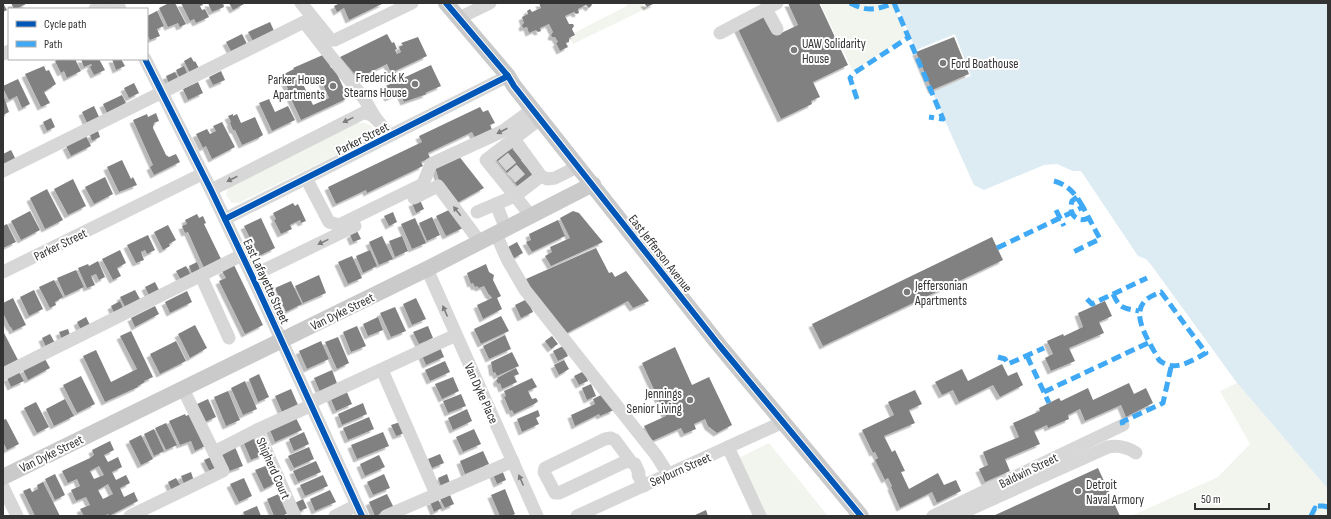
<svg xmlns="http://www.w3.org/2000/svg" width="1331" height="519" font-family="'Sofia Sans Condensed',sans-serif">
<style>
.green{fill:#f1f5ed}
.water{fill:#ddebf3}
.building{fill:#818181;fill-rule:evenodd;filter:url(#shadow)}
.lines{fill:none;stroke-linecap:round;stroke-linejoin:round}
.minor-tunnel{stroke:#d6d6d6;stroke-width:13;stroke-dasharray:13 6;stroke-linecap:butt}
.minor{stroke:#d7d7d7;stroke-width:13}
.major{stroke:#cacaca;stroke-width:16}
.quiet{stroke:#3fa9f5;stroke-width:5;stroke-dasharray:10 5;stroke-linecap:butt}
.cycleway-casing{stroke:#fff;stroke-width:8}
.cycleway{stroke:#0057b8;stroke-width:6}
.oneway{fill:#7d7d7d}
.poi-dot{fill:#7a7a7a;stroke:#fff;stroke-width:1.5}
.labels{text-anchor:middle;stroke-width:4;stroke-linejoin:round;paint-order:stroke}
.poi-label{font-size:13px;fill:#333;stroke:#fff;text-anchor:start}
.street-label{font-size:13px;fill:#333;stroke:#fff}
</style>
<defs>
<filter id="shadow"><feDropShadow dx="-3.5" dy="3.5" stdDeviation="0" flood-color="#0004"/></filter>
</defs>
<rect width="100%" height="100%" fill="#fff"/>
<g class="green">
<polygon points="626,3 643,3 645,9 573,44 570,38 575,36 574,33 627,6"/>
<polygon points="820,3 892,3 907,36 853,71"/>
<polygon points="356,123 365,123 372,126 373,131 371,138 238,203 232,203 226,195 228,187"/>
<polygon points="1237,383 1328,489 1328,516 1131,516 1218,477 1250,444 1220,391"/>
<polygon points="769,443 828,516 765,516 739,458"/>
</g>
<polygon class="water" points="896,3 1328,3 1328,489 1237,383 1152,266 1146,259 1138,256 1081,171 1073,171 1057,164 1044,165 984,190 974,185 932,92 971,76 955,34 916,50"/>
<g class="building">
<polygon points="3,3 7,10 3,12"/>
<polygon points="11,3 28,3 16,9 14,9"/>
<polygon points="169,3 175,3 186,24 180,27 178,23 168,27 159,8"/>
<polygon points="181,3 202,3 203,5 200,6 202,10 205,9 209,17 196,23 194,19 190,21"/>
<polygon points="208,3 223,3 224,7 212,12"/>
<polygon points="229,3 243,3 244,4 233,10"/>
<polygon points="340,3 384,3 349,20 344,8 337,12 334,6"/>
<polygon points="539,3 591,3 592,5 589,8 586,5 578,9 579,13 576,14 574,12 565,16 569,24 573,24 574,26 572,29 575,35 569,38 569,42 566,43 568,47 560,51 556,43 558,42 555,37 552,37 551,35 553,32 549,24 540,28 541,31 538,32 536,30 529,33 527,27 523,28 522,25 524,23 522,17 528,14 527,11 530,9 532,12 541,8"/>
<polygon points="644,3 655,3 647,7"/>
<polygon points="788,3 819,3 848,65 813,82 820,97 811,101 812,104 781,119 737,27 766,13 777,35 798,25"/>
<polygon points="157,11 164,26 157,29 160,36 150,40 147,34 147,16"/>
<polygon points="270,22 275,33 254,43 248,32"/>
<polygon points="242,34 248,46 232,53 226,42"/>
<polygon points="387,34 392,43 394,42 397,49 395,50 397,54 401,52 399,47 403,45 401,43 418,37 427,56 395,71 399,80 431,65 441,86 425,93 427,94 404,102 400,93 388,98 383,87 395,82 387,64 358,78 340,57"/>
<polygon points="954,37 969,74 932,90 916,52"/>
<path d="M325,54L331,68L334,67L348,98L301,120L287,90L288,89L282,75L294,69L293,68ZM319,75L329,98L313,105L302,82Z"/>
<polygon points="191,57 194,62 195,61 200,70 191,75 184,61"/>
<polygon points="59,59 75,59 81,71 67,78 64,71 61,73 55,61"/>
<polygon points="81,59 99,59 105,70 94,75 90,67 92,65 91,64 84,67"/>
<polygon points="112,59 121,59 125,66 116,70"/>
<polygon points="44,66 46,71 49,70 56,84 44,92 50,103 41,107 25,74"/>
<polygon points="184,66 188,75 180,79 176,70"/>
<polygon points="221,71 225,80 213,85 209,77"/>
<polygon points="175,72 180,82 170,86 166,76"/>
<polygon points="18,79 30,104 22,108 17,96 9,100 3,88 3,86"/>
<polygon points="198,82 203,93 188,100 183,89"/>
<polygon points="134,83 139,93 129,98 124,88"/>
<polygon points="122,95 126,103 107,113 103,104"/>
<polygon points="4,97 9,112 3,115 3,98"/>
<polygon points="269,99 275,112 288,106 295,120 272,131 259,103"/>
<polygon points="94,106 100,119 88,125 82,112"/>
<polygon points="480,107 483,112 488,110 495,123 490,125 493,132 476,140 472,132 428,153 430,158 421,162 423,166 367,193 366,190 336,204 328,187 422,142 419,136"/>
<polygon points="156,113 159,121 154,123 153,128 166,155 169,157 176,154 180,162 154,175 150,167 153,165 133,120 147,114 148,117"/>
<polygon points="233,114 233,116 237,114 241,123 255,117 263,135 260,137 242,145 235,130 233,130 230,123 231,122 228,116"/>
<polygon points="51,118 55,127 47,131 43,122"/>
<polygon points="222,122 235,147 212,159 206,146 203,148 196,134 207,129 210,134 216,131 213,126"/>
<polygon points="98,131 100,137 92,141 90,135"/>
<polygon points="86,136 91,146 71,156 66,146"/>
<polygon points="513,144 535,173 518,187 495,158"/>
<polygon points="11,150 16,160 3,167 3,154"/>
<polygon points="458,155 484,188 457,203 439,180 435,167"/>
<polygon points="122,160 131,179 133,177 137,185 119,192 107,167"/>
<polygon points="105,177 113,194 94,204 85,187"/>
<polygon points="73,179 86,206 68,215 54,189"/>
<polygon points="47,189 63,220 45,229 30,198"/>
<polygon points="420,200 424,209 416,213 412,203"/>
<polygon points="293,203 295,206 298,204 306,221 301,223 300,220 290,225 292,229 281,234 274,220 276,219 273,213"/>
<polygon points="451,209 463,228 446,236 436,216"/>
<polygon points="30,211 40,230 21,240 11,221"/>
<polygon points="573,211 579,213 603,242 551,266 545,256 552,252 550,247 570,238 560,218"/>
<polygon points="393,212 397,222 389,226 384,216"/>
<polygon points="197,214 199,218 203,216 206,223 204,224 221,259 204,268 188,232 185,233 182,226 187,224 185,220"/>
<polygon points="432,217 440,235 427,241 419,223"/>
<polygon points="261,218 275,248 259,256 244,226"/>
<polygon points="415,218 426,243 412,249 401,224"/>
<polygon points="558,220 565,236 532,252 526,242 531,240 529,234"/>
<polygon points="7,224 16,242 3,248 3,226"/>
<polygon points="168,225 176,240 169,244 170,246 163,250 154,232"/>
<polygon points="357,231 361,239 353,242 350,235"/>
<polygon points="148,235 155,250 147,254 145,250 141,252 144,260 136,263 127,245"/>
<polygon points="382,236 393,259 379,265 369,242"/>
<polygon points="402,236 408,251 395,257 389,241"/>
<polygon points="992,237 1003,260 823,346 812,324"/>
<polygon points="517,242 523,253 514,258 508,247"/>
<polygon points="596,248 609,273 612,272 615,277 626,271 649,301 633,308 628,301 565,334 533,294 526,279"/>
<polygon points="120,250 126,263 117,268 121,276 113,280 102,259"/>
<polygon points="370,250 377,266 363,273 356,256"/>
<polygon points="352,256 362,278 348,284 338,262"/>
<polygon points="98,261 105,277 99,280 96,274 91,276 95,285 87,288 78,268 88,264 89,266"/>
<polygon points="197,262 201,272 193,276 189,266"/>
<polygon points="486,264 489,272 494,275 493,280 501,296 497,298 502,309 483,319 477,305 492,298 490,295 489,295 484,286 479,288 477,286 475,287 473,283 471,284 467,273"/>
<polygon points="234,265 263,325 245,334 219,281 226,278 222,271"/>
<polygon points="186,266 191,275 181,280 176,271"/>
<polygon points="76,270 84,287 65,296 57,278"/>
<polygon points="319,275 326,293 303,303 295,286"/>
<polygon points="54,280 63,297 55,302 56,305 50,308 39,287"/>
<polygon points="291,281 302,304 286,312 275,288"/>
<polygon points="155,282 160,292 150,297 145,287"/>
<polygon points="34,290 43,309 29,316 20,297"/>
<polygon points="135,290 140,299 125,307 120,297"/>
<polygon points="187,291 192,302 170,313 165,302"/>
<polygon points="13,298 26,325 13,331 11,327 10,327 3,313 3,303"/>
<polygon points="416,298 426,319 412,325 403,304"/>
<polygon points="527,299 533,312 521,318 515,305"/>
<polygon points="120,301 124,310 115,315 111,306"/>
<polygon points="1105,301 1112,316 1099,322 1104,333 1069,348 1075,361 1051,371 1045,358 1053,354 1047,341 1063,334 1064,336 1083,327 1078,313"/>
<polygon points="155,306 159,314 135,327 131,318"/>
<polygon points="395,307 406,331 391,337 380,313"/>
<polygon points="501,316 509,331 481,344 474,329"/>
<polygon points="86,317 91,327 82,332 77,322"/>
<polygon points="378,317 383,330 368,336 363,324"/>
<polygon points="195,325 207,348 190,358 178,334"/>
<polygon points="357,326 366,346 351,352 343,332"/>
<polygon points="428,326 433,338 419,344 413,332"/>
<polygon points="68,329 70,335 62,339 59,332"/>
<polygon points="3,331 18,360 3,368"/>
<polygon points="131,331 153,377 144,381 145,382 138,386 138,387 105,402 83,356 96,350 111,382 137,369 120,336"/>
<polygon points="50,334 55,343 46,347 42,338"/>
<polygon points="505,335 511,349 489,359 483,346"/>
<polygon points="552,336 558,344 551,349 545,341"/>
<polygon points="338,337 349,363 337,369 325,342"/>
<polygon points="176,341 186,361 160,374 150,354"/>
<polygon points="321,341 329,359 307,369 299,351"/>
<polygon points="439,345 444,357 426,365 421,353"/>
<polygon points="563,346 568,356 558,361 553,351"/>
<polygon points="675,347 692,385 709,377 732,425 717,433 708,426 705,419 694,424 696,429 684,434 681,428 652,441 644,426 666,416 642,363"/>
<polygon points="512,352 519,366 497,376 495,372 493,373 491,362"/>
<polygon points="45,359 50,368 28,380 23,370"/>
<polygon points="564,360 569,369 559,375 554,365"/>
<polygon points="445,361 450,372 430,381 425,370"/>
<polygon points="1002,364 1008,376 1017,372 1023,385 1000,397 993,385 959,402 953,390 942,395 935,382 962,369 968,381"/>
<polygon points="516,368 519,374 514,376 517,382 502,389 500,383 498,384 496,380 498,379 497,378"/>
<polygon points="332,370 338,386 321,394 314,378"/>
<polygon points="584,371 588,381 579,385 574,376"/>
<polygon points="19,372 24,381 11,387 7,378"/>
<polygon points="259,374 269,397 258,402 249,379"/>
<polygon points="81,376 95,404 77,413 63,385"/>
<polygon points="453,377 459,391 442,399 435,384"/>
<polygon points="532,378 537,387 528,391 532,399 536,398 538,401 536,403 514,414 512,410 510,411 504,397 506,396 504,391"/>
<polygon points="245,381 257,409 243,415 231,388"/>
<polygon points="1129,383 1134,394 1146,388 1153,403 1126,417 1121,405 1085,421 1080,409 1068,415 1069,419 1048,428 1047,425 1034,431 1040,444 1005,459 1010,471 985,482 979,469 988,465 983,452 1019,437 1013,423 1040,411 1039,408 1059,398 1061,401 1088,388 1093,400"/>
<polygon points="591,384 596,396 587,400 582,388"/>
<polygon points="291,389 298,405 282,412 275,396"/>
<polygon points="346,390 352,404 336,411 330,397"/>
<polygon points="915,390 922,404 909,410 915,423 884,436 892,452 895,450 905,471 901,472 909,489 938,473 944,485 956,480 961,491 937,503 932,492 900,508 891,487 892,486 888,478 885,480 875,460 878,458 875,452 873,453 862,430 894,415 888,402"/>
<polygon points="228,391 240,420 226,426 214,397"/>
<polygon points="461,394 466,406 448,413 443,401"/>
<polygon points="601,395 614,410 600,416 599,414 575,426 571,415 595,404 593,399"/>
<polygon points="65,399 74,416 54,426 46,409"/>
<polygon points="208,399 216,417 203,423 195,405"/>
<polygon points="36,402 49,427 37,433 24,408"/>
<polygon points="363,403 367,414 342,425 338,414"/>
<polygon points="467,409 472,421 453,430 448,418"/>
<polygon points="538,410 540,416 536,418 539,424 522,432 517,419"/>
<polygon points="192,413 207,445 195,451 191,441 180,445 169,421 185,414 186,416"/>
<polygon points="295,416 302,430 275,442 269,428"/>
<polygon points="369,417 374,429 348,440 343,428"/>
<polygon points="6,419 19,444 7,450 3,442 3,420"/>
<polygon points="400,422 405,433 396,436 391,425"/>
<polygon points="166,423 177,445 166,450 155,428"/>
<polygon points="154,429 164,451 154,456 144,434"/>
<polygon points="474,429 481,444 463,452 456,437"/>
<polygon points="304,432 309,444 294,451 289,439"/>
<polygon points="383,432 389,446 357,459 351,445"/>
<polygon points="141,435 153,459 141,465 129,441"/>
<polygon points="255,436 263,455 251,460 243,441"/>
<path d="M110,441L114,450L104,455L108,462L118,457L122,467L112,472L116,480L126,475L130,483L120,488L124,497L134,492L138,501L109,516L108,514L104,516H89L88,515L84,516L80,509L90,505L86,497L76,501L71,490L80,486L77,479L68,483L62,471L90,458L94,455L92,450ZM99,466L104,475L94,479L90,471ZM108,484L113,494L103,499L98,490Z"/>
<polygon points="235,447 243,466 229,471 221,452"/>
<polygon points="309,447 314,459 294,468 288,456"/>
<polygon points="483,451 489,464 465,474 460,461"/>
<polygon points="440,454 444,463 432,468 428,459"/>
<polygon points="379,455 385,467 365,476 360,464"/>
<polygon points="213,456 219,467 210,472 204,460"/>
<polygon points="316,461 321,472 298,482 293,471"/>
<polygon points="268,465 276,483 264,489 255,470"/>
<polygon points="1098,468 1120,516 993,516"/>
<polygon points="502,470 506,480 497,484 493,474"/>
<polygon points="191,472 194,481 184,484 181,476"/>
<polygon points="55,474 65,495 55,500 45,479"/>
<polygon points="384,474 390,488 373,495 367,482"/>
<polygon points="447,474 450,483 441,486 438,478"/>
<polygon points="323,475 328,486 305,496 300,485"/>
<polygon points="176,478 181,486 172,491 168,482"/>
<polygon points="244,478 252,496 239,502 230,484"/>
<polygon points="43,482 60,516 35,516 23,491 30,488 32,492 38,489 37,485"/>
<polygon points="505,489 515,514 511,516 500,516 491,495"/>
<polygon points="330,490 336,502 315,511 310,499"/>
<polygon points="281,493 289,513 281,516 274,516 267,499"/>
<polygon points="387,494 394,508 375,516 369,502"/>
<polygon points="450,495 454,504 445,508 440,499"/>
<polygon points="303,499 307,508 298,512 295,503"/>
<polygon points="438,499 442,508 434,512 430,502"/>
<polygon points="257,506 261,516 245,516 243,512"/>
<polygon points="706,510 708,516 693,516"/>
</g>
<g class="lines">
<g class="minor-tunnel">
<polyline points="502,166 519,152"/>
<polyline points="511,178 528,163"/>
</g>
<g class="minor">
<polyline points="117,3 120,9"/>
<polyline points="301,3 331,40 335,40 412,3"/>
<polyline points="95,9 107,3"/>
<polyline points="766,9 777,29"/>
<polyline points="459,18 490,3"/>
<polyline points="720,33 777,3"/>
<polyline points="3,54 9,51"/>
<polyline points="145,59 211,190 252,276 362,516"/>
<polyline points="514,139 541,176 547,179 555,178 579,166"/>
<polyline points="3,171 304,22 365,100 376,119"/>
<polyline points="306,178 329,222 339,225 423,184 431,164 503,131 533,109"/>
<path d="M211,190L363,113C375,112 383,128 389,136"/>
<polyline points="414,198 438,186 480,242"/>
<polyline points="477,212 496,204"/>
<polyline points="531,216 515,196 541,176"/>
<polyline points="225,219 508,76"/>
<polyline points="506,229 496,204 515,196 486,160 541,118"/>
<polyline points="496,234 507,259 525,290 656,455 668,474"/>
<polyline points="427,269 537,516"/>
<polyline points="3,272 202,174"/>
<polyline points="201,276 229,338"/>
<polyline points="252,276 355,226"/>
<polyline points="382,370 436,494"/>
<polyline points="3,374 242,255"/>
<polyline points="311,402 456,335"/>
<polyline points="728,447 760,516"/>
<polyline points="214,452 257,430"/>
<polyline points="629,460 559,493 555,493 544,472 545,468 605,439 611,438 615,440 632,463 635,464 639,473 638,475 644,486"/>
<polyline points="3,487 17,516"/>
<polyline points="130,516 223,471 183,389"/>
<polyline points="295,516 257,430 312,405"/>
<polyline points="335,516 357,505"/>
<polyline points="386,516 513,461"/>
<polyline points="577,516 783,422"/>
<polyline points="933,516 1123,425"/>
<path d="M955,516L1108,447C1119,445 1127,447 1136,453"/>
</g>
<g class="major">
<polyline points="446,3 508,76 514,86 719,345 861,516"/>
<polyline points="3,477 427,269 593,184"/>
</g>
<g class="quiet">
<path d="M850,3C868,12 875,10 894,3"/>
<polyline points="894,3 943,119 929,117"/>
<polyline points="857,99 850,78 854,73 909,37"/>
<path d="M1054,181C1069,185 1076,195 1083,207"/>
<path d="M1077,197L1072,201C1068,213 1076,224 1089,218"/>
<polyline points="1056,210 1064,226"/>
<polyline points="997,248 1083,207 1100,239 1071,253"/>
<path d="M1161,292L1206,353C1191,361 1174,373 1159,360C1151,344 1128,314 1147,299C1151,296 1156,294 1161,292Z"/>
<path d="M1113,294C1120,309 1123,308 1139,311"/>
<polyline points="1087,299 1092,304 1147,278"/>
<polyline points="1027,356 1049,403"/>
<polyline points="998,357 1005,359 1008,364 1044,348"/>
<polyline points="1044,392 1150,342"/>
<polyline points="1123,425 1122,422 1163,403 1171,367"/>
<polyline points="1318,506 1323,506 1328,507"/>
<polyline points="1311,516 1315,508 1318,513"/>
</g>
<g class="cycleway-casing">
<g id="cycleway">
<polyline points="446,3 508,76 514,86 719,345 861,516"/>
<polyline points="145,59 211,190 252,276 362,516"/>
<polyline points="225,219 508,76"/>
</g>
</g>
<use href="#cycleway" class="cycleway"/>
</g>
<defs><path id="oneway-solid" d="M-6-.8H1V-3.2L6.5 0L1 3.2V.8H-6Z"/></defs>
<g class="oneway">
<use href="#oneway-solid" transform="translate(348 120) rotate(154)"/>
<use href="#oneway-solid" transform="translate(502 131) rotate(153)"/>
<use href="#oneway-solid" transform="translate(232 179) rotate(153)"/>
<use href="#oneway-solid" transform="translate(457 211) rotate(-128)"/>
<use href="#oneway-solid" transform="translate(323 242) rotate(154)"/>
<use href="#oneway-solid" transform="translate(445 311) rotate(-114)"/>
<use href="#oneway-solid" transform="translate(521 480) rotate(-114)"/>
</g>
<g class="poi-dot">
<circle cx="794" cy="50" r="4"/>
<circle cx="943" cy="63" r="4"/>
<circle cx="415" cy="84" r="4"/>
<circle cx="333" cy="86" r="4"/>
<circle cx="907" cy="292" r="4"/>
<circle cx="690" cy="400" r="4"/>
<circle cx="1078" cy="491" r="4"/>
</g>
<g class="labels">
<g class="poi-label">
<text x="802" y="48">UAW Solidarity<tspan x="802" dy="15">House</tspan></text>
<text x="951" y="68">Ford Boathouse</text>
<text x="407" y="82" text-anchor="end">Frederick K.<tspan x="407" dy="15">Stearns House</tspan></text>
<text x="325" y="84" text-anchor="end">Parker House<tspan x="325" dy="15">Apartments</tspan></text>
<text x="915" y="290">Jeffersonian<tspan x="915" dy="15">Apartments</tspan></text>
<text x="682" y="398" text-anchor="end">Jennings<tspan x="682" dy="15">Senior Living</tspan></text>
<text x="1086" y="489">Detroit<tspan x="1086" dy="15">Naval Armory</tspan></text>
</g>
<g class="street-label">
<text transform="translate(362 138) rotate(-27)" y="5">Parker Street</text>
<text transform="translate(60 244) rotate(-26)" y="5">Parker Street</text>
<text transform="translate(661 253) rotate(52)" y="5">East Jefferson Avenue</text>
<text transform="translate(267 281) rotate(65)" y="5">East Lafayette Street</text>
<text transform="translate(342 311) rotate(-26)" y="5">Van Dyke Street</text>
<text transform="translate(482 393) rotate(66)" y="5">Van Dyke Place</text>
<text transform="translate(51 453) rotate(-26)" y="5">Van Dyke Street</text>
<text transform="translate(274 468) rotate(66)" y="5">Shipherd Court</text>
<text transform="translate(680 469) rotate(-24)" y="5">Seyburn Street</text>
<text transform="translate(1028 470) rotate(-26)" y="5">Baldwin Street</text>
</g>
</g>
<rect width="1331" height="519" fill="none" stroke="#333333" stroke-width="8"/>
<rect x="8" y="8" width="140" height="52" fill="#ffffff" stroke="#adadad"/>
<rect x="16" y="21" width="20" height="6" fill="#0057b8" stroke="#adadad"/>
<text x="44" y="28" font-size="12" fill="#333333">Cycle path</text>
<rect x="16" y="41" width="20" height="6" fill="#3fa9f5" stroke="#adadad"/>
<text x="44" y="48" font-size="12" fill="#333333">Path</text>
<path d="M1195 503v6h74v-6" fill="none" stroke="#333333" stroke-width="2"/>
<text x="1201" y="503" font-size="12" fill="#333333" stroke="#ffffff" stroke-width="3" paint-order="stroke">50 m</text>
</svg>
